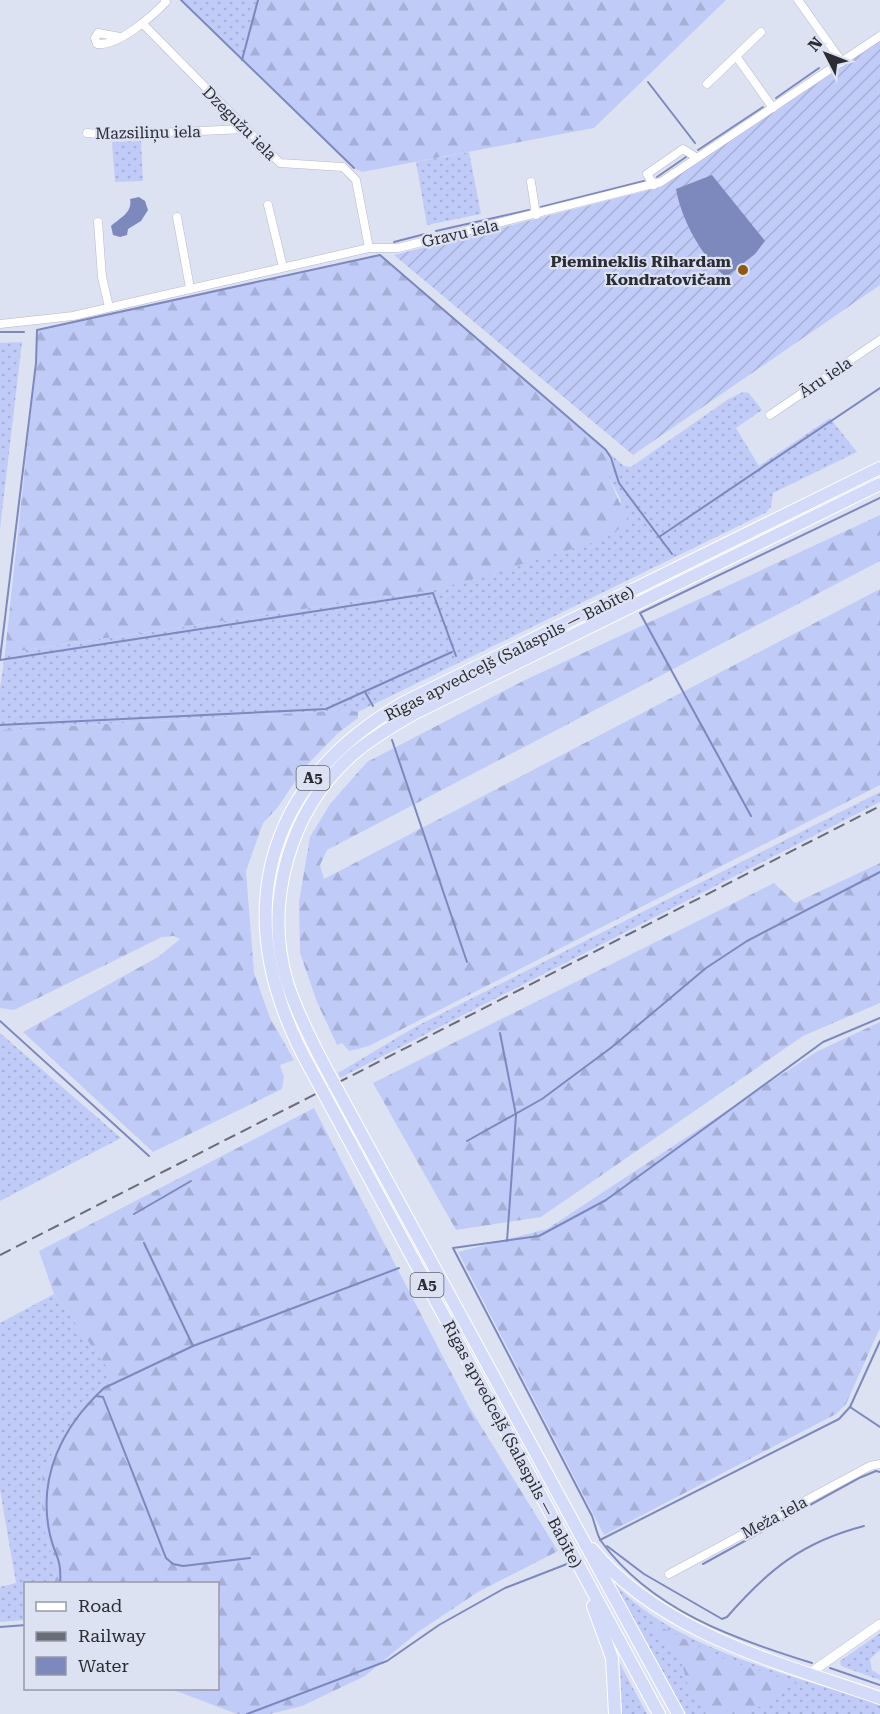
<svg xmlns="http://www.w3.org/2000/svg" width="880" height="1714" font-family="'Roboto Serif',serif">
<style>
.grass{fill:url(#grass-dots)}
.forest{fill:url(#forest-firs)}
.garden{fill:url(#garden-furrows)}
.water{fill:#7d88bd}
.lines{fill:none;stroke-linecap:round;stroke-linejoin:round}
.stream{stroke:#7d88bd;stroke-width:2}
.minor-casing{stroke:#b5b9ca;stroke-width:9}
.tertiary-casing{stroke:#b5b9ca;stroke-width:10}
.trunk-casing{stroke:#fff;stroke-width:14}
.minor{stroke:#fff;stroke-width:8}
.tertiary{stroke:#fff;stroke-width:9}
.trunk{stroke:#d4dbf8;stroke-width:12}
.rail{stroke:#6a6d78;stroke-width:2;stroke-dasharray:12 6;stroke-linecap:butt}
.trunk-bridge-casing{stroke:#fff;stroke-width:14;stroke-linecap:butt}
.trunk-bridge{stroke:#d4dbf8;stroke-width:12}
.poi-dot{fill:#905710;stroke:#dde2f3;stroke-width:2}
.labels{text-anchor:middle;stroke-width:4.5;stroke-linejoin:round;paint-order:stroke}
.shield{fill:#dde2f3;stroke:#60636d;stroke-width:1.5}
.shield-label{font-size:15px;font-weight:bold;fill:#2b2d34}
.street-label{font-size:16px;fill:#2b2d34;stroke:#dde2f3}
.poi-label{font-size:16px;font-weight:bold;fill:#2b2d34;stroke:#dde2f3;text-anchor:end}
</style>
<defs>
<pattern id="grass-dots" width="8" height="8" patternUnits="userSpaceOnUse" patternTransform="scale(1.5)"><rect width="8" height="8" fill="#c1cbf8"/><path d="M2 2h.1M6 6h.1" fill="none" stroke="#a6afd5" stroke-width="1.8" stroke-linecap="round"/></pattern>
<pattern id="forest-firs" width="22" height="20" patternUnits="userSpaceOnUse" patternTransform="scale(1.5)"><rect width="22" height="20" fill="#c1cbf8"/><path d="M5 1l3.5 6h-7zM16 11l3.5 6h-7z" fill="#a6afd5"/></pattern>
<pattern id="garden-furrows" width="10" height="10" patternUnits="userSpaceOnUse" patternTransform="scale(1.5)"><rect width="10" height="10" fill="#c1cbf8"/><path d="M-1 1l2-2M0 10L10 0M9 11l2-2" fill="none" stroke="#a6afd5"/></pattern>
</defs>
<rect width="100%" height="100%" fill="#dde2f3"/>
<g class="grass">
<polygon points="181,0 258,0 242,60"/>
<polygon points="141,141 143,181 115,182 112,142"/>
<polygon points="469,152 481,214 427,225 416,162"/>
<polygon points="22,342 0,529 0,343"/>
<polygon points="743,392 749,393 762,410 736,428 759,466 830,418 857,452 773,493 771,507 765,513 358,712 348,710 0,730 0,688 5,653 439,589 622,502 609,478 611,458 606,450 624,466 631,467 727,400"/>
<polygon points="880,792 880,802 340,1078 338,1073 415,1027"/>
<polygon points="0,1033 121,1138 0,1201"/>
<polygon points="54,1294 115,1377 87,1406 43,1467 41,1499 46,1538 57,1566 54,1583 26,1584 25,1620 0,1622 0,1587 16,1583 0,1490 0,1323"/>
<path d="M610,1577C663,1647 799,1677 880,1704V1714H686Z"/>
<polygon points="880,1633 880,1650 870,1659 872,1670 880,1675 880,1680 841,1666 840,1661"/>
<polygon points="620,1664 647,1714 622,1714"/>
</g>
<g class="forest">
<polygon points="258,0 726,0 594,128 362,172 354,168 242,60"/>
<polygon points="380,255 606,450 614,470 609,478 628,522 605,539 439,589 5,653 36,365 37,330"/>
<polygon points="880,515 880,561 327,850 320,865 324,879 880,589 880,785 369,1046 349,1051 342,1043 337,1045 317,1002 300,953 299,902 310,837 330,804 367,762 525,680"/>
<polygon points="348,710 358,712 358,718 338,733 304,768 278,807 263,823 246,871 254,973 270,1018 294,1060 280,1065 284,1077 282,1089 153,1152 23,1032 158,957 180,939 174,936 162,937 14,1010 0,1008 0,730"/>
<polygon points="880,863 880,1003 803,1036 541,1217 456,1230 373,1083 774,883 795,903"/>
<polygon points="880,1022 880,1328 846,1404 836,1414 604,1535 458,1252 547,1229 816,1052"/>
<polygon points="314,1108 468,1405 558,1551 478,1592 418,1632 365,1676 302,1706 270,1714 237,1714 171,1689 218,1688 218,1584 54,1583 57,1566 46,1538 41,1498 43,1467 87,1406 114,1377 54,1294 39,1251"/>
<polygon points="653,1623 721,1658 796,1683 748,1714 706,1714 688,1686 680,1657 654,1631"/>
</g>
<polygon class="garden" points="880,41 880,285 633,455 394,255 661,187"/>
<g class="water">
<path d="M712,175L765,241L755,254L726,277C702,258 681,219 676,189Z"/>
<path d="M139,197L145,201L148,210L141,221L128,229L127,235L120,237L113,235L111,226C120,218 133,212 130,199Z"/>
</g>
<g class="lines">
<g class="stream">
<polyline points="181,0 354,168"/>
<polyline points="242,60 258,0"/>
<polyline points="648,82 695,143"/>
<polyline points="776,98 819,68"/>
<polyline points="698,150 763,107"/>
<polyline points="657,177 686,157"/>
<polyline points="541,207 644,181"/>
<polyline points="436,231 529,210"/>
<polyline points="394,242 425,234"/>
<polyline points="0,332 24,332"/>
<polyline points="659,537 880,388"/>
<polyline points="0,659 36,363 37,330 380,255 606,450 611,458 619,483 672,554"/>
<polyline points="0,660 433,593 456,656"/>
<polyline points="365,692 373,706"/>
<polyline points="0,725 326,709 452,652"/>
<polyline points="392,740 467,962"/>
<polyline points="751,816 640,613 880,498"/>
<polyline points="0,1021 149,1156"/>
<polyline points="500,1033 516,1115 507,1241"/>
<polyline points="467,1141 542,1099 612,1047 706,968 747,941 880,872"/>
<polyline points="134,1214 191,1181"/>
<polyline points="144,1243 193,1346"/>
<polyline points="96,1396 103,1397 166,1558 173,1564 183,1566 250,1558"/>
<polyline points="850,1407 880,1427"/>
<polyline points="600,1540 839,1419 850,1407 880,1341"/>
<path d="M607,1546L644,1574L722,1619L727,1617C768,1570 802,1542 864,1526"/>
<polyline points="703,1564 859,1478 876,1471 880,1472"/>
<path d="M60,1584C62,1558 55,1557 50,1535C37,1477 62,1427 104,1388L193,1346L399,1268"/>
<polyline points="0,1627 26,1625"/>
<path d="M812,1663C734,1639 651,1610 601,1541C597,1535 595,1524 592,1516L453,1248L539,1236L606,1200L823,1042L880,1018"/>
<polyline points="830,1668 880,1685"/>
<polyline points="247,1714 387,1661 439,1625 505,1588 567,1564"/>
</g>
<g class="minor-casing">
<g id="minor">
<polyline points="798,0 842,62"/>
<polyline points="143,24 280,163 343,167 356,180 369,248"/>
<path d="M120,37L98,33L95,38L97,44C119,46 151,17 166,2L165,0"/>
<polyline points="736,56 773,108"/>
<polyline points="707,84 761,32"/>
<polyline points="87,133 109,135 245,129"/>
<polyline points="531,182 536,215"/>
<polyline points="654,185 647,174 683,149 697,158"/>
<polyline points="268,205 283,267"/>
<polyline points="177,217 190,288"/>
<polyline points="98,222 102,277 109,307"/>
<polyline points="0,324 73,316 369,248 398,248 661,182 880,36"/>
<polyline points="770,415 880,340"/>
<polyline points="669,1574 870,1466 880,1464"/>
</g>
</g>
<g class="tertiary-casing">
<polyline id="tertiary" points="810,1673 880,1624"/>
</g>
<g class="trunk-casing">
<g id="trunk">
<path d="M322,1061C309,1036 296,1010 287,982C264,902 289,812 351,756C370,739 392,726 415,713L880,484"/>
<path d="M310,1068C230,923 257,788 403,703L880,468"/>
<polyline points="349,1111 678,1714"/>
<polyline points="337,1118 659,1714"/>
<path d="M592,1549C662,1634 780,1663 880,1698"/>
<polyline points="593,1606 612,1658 615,1714"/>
</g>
</g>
<use href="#minor" class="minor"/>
<use href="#tertiary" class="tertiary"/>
<use href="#trunk" class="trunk"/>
<polyline class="rail" points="0,1255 880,806"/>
<g class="trunk-bridge-casing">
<g id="trunk-bridge">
<polyline points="322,1061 349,1111"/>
<polyline points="310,1068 337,1118"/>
</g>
</g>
<use href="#trunk-bridge" class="trunk-bridge"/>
</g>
<circle class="poi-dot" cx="743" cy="270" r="6"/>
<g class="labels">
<g class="shield">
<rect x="296.5" y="766" width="33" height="24" rx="4.5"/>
<rect x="410.5" y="1273" width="33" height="24" rx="4.5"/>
</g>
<g class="shield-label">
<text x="313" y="783">A5</text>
<text x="427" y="1290">A5</text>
</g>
<g class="street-label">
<text transform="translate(240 123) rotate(45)" y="6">Dzegužu iela</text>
<text transform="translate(148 132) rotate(-1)" y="6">Mazsiliņu iela</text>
<text transform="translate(460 233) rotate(-13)" y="6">Gravu iela</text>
<text transform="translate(825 377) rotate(-34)" y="6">Āru iela</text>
<text transform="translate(509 653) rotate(-27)" y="6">Rīgas apvedceļš (Salaspils — Babīte)</text>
<text transform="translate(513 1444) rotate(62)" y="6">Rīgas apvedceļš (Salaspils — Babīte)</text>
<text transform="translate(774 1517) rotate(-28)" y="6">Meža iela</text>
</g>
<g class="poi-label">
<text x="731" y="267">Piemineklis Rihardam<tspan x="731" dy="18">Kondratovičam</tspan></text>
</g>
</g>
<rect x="24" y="1582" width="195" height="108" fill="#dde2f3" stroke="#969aa7" stroke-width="1.5"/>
<rect x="36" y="1602" width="30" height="9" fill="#ffffff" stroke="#969aa7" stroke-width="1.5"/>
<text x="78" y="1612" font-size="18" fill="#2b2d34">Road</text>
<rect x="36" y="1632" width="30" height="9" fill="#6a6d78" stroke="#969aa7" stroke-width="1.5"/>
<text x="78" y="1642" font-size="18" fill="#2b2d34">Railway</text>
<rect x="36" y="1657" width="30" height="18" fill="#7d88bd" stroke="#969aa7" stroke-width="1.5"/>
<text x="78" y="1672" font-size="18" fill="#2b2d34">Water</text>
<g transform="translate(826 54) rotate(312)" stroke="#dde2f3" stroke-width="4.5" paint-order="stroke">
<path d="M0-4.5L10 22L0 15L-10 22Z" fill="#2b2d34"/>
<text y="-9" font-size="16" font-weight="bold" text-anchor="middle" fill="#2b2d34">N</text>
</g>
</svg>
